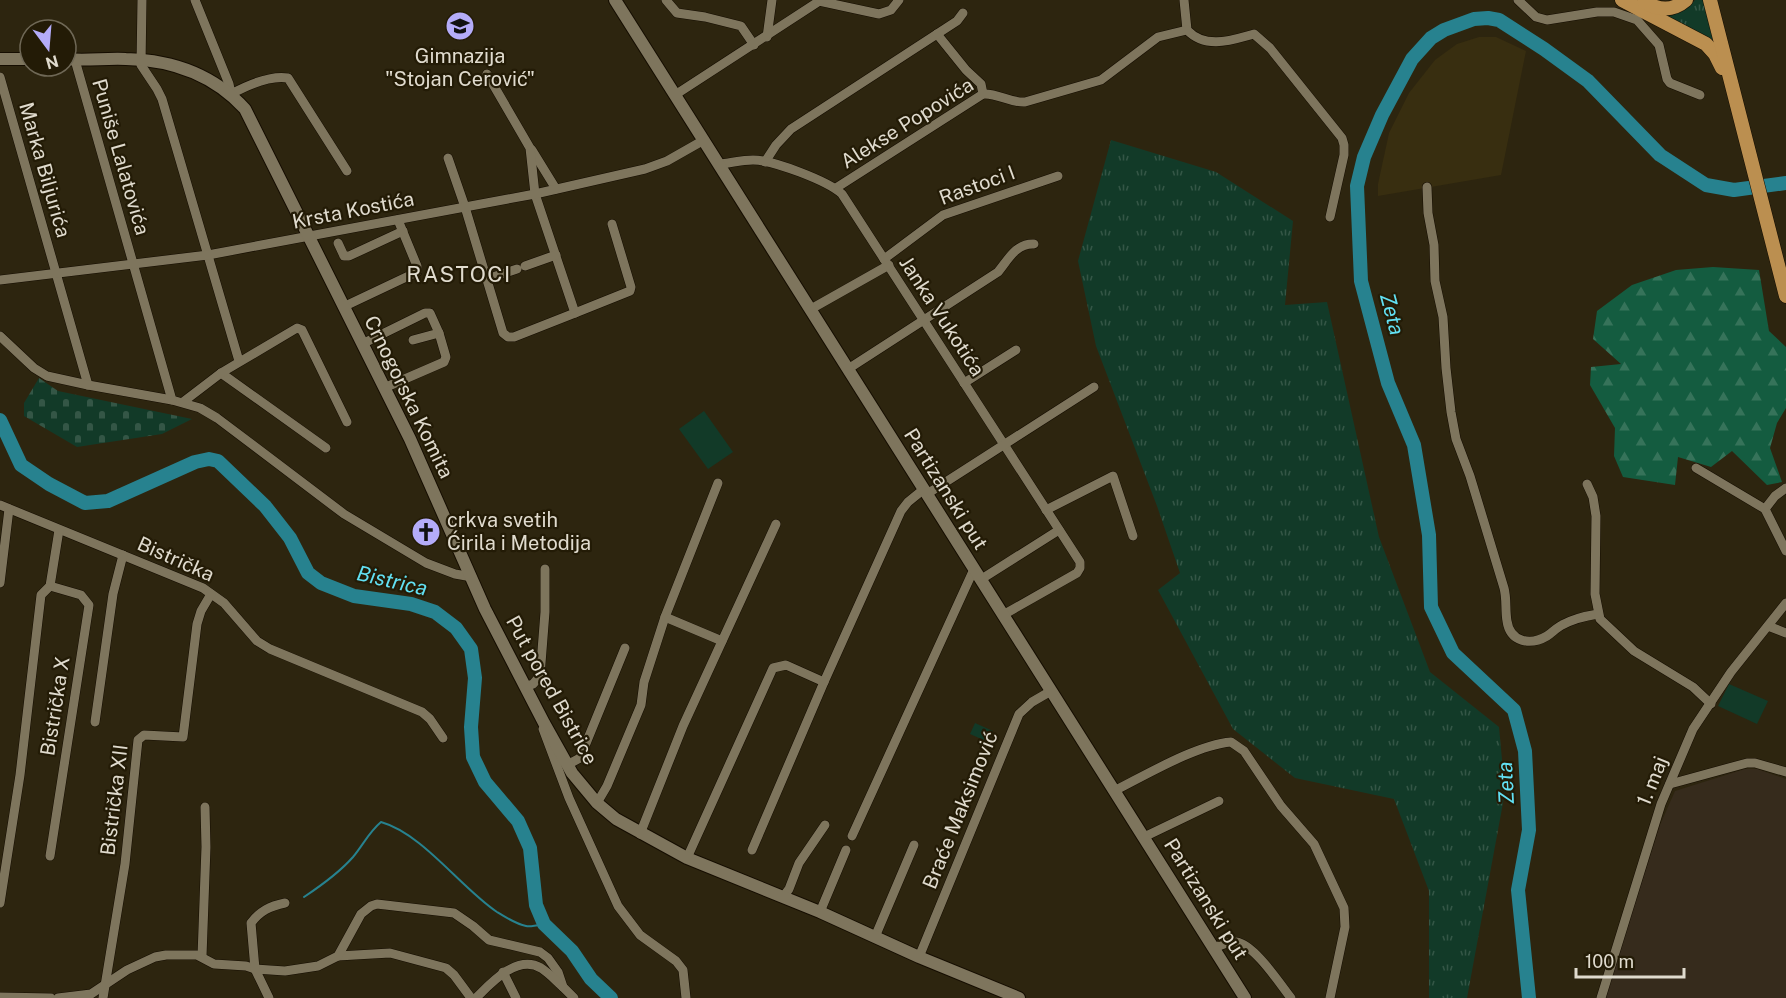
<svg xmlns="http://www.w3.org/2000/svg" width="1786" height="998" font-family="'Public Sans',sans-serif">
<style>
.built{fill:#382e10}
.industrial{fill:#362b1c}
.grass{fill:url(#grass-tufts)}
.forest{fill:url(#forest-firs)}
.cemetery{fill:url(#cemetery-stones)}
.pitch{fill:#123a28}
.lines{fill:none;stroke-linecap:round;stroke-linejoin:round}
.stream{stroke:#27828f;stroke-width:2}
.river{stroke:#27828f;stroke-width:14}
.street-casing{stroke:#150d00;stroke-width:10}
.secondary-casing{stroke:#150d00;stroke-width:14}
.primary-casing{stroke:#150d00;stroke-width:15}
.street{stroke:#7e755d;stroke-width:9}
.secondary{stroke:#7e755d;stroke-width:12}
.primary{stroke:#bb8f50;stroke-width:14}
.labels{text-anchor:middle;stroke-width:4.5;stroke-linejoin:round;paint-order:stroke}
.poi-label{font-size:20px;fill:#e0dbce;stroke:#231b06}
.street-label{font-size:20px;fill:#e0dbce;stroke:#231b06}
.water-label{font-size:21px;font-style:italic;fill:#62e1f4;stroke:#231b06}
.quarter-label{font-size:22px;letter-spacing:1.5px;fill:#e0dbce;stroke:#231b06}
</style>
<defs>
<pattern id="grass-tufts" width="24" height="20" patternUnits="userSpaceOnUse" patternTransform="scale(1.5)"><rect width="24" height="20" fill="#123a28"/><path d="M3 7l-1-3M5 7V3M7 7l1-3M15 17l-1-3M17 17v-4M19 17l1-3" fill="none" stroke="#345646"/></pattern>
<pattern id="forest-firs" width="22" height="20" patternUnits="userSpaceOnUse" patternTransform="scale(1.5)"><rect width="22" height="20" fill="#145c40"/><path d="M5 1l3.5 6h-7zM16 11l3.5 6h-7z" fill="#36735a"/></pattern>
<pattern id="cemetery-stones" width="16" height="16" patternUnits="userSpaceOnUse" patternTransform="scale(1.5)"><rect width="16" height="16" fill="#123a28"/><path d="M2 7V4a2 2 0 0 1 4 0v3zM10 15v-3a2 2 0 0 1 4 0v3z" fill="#345646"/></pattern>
</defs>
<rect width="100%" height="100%" fill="#2d250f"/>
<polygon class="built" points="1479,37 1496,37 1526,51 1501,175 1378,196 1378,184 1389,133 1409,93 1435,60 1457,44"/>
<polygon class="industrial" points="1745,769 1757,769 1786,779 1786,998 1605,998 1660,825 1675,791"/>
<g class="grass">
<path d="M1628,0C1651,9 1676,26 1695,0H1704L1718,54Z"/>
<polygon points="1111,140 1216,172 1293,221 1285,305 1327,302 1379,537 1430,672 1499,727 1505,792 1467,998 1429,998 1429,891 1394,799 1295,778 1233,729 1158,590 1180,573 1157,506 1096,346 1078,261"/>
</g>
<polygon class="forest" points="1713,267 1759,270 1769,331 1786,347 1786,408 1777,423 1770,448 1782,482 1767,485 1732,451 1711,467 1678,457 1675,485 1623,477 1614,456 1615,428 1590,385 1591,367 1621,364 1593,339 1597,311 1632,285 1676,270"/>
<polygon class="cemetery" points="39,378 58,391 192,419 162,434 77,447 24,416 24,403"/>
<g class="pitch">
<polygon points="704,411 733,452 708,469 679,429"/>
<polygon points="1729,684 1768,701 1757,724 1718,706"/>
<polygon points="975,723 993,731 988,742 970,734"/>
</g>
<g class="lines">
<path class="stream" d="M304,897C322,885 339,873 353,857C363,845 369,832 381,822C423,834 460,887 497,912C505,917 516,924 526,926C531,927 539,925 544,924"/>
<g class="river">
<polyline points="0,420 21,465 49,484 85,503 108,501 195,462 209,459 218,461 265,506 290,538 308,573 321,583 354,596 411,604 435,612 456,628 471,649 475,678 471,727 473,757 485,782 518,821 530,848 536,905 544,924 572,951 591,979 611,998"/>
<polyline points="1529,998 1518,890 1529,830 1525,751 1514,710 1453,653 1431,607 1429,535 1414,445 1388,383 1361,281 1357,186 1364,157 1382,115 1412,59 1431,38 1444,30 1474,19 1488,18 1499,20 1544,49 1588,81 1660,155 1706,185 1734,190 1786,183"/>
</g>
<g class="street-casing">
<g id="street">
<polyline points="142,0 141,65 157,89 162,99 239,361"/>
<path d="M195,0L229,84L231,94C246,86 271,75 288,78L347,171"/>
<polyline points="666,0 677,13 705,17 741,26 754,45"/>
<path d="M1184,0L1187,30C1206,50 1232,40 1254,34L1270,48L1342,138L1344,145V155L1330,217"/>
<polyline points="1518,0 1536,17 1547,20 1597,12 1614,12 1637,20 1659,45 1667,79 1670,83 1700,95"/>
<polyline points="819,1 879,14 891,10 899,0"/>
<polyline points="937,34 966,70 981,84 983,94"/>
<polyline points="767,37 772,0"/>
<polyline points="75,60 172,400 200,408 217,418 344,514 426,563 455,574 472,577"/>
<polyline points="0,77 88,385"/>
<polyline points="675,95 821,0"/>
<polyline points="532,150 556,189"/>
<polyline points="448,158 465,207 503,333 508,337 514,337 575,313 535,194 530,148 487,74"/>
<polyline points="765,162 776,145 791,129 957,21 963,13"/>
<path d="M719,164C730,163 742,160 753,160C773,160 828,181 842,194L1080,562V568L1077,573L1003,615"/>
<path d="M1427,187L1428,213L1434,245L1435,281L1443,317L1446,368L1451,412L1456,439L1470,476L1504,588C1507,599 1505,610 1507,621C1510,642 1530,646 1547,636C1552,633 1556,628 1562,625C1573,619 1585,616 1598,614"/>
<path d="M836,188L983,94C998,93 1010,103 1025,102L1101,80L1158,37L1187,30"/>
<polyline points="338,243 344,256 349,256 403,231"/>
<polyline points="884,259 943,215 1058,176"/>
<polyline points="525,266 556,255"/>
<polyline points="487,279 517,269"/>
<polyline points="0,280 208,255 535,194 645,169 667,161 704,140"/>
<polyline points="343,307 417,272 417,266 398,220"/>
<polyline points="811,309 889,265"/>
<polyline points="575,313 630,291 631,287 612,224"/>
<polyline points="0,336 34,368 47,376 88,385 172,400"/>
<polyline points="362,344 425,313 430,313 439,333 413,340"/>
<path d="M848,369L998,272C1008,260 1016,243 1034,244"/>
<polyline points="221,373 326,448"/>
<polyline points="964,383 1016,350"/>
<polyline points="384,388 444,362 446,357 439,333"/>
<polyline points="183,402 221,373 297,328 302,330 347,422"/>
<polyline points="1696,468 1765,509"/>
<polyline points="1587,484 1593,497 1596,516 1595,594 1600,619 1634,651 1693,687 1711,704"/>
<polyline points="1786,488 1775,496 1765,509 1786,551"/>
<polyline points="927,494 1094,387"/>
<polyline points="0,505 203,588 224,603 257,641 270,649 422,712 430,719 443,738"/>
<polyline points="1046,510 1113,476 1133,536"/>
<polyline points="980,580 1059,530"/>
<polyline points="0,583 9,509"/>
<polyline points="50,586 81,595 89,605 50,856"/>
<polyline points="665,617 722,641"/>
<polyline points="1768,626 1786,633"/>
<polyline points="525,687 533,684 540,676 545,612 545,569"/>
<polyline points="95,722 113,594 123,555"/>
<polyline points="543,729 569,798 618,906 640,935 676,961 683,970 686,998"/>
<polyline points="567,765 580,758 625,648"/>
<polyline points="1670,784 1747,763 1755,763 1786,772"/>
<path d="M1114,791C1146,775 1196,745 1231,742L1244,751L1281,806L1314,844L1344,908L1345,927L1330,998"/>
<polyline points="597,803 607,786 641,705 644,682 665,617 718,483"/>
<polyline points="640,834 683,726 776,524"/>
<polyline points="852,836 974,569"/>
<polyline points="1144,837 1219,801"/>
<polyline points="752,850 824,682 901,511 908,502 924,489"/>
<polyline points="687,858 773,668 786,665 824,682"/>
<polyline points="783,897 789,889 799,863 825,825"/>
<polyline points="0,903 20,775 41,595 50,586 59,530"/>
<polyline points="820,912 846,850"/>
<polyline points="875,937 914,845"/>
<path d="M1214,948C1221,945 1228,941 1236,942C1254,944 1280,984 1291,998"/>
<polyline points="202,956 206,847 205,807"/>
<polyline points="338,956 390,953 446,968 454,975 471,998"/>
<polyline points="919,957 1019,714 1032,702 1051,691"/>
<polyline points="503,972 516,998"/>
<polyline points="0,997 51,998"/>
<polyline points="58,998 91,994 127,970 155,957 166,955 197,955 214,964 246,966 255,969 285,971 318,966 338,956 361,914 371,906 377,904 454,913 473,926 489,940 540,952 548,958 558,972 563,987 574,998"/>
<polyline points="103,998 125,864 138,740 144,735 183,737 197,624 201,611 211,594"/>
<path d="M269,998L255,969L251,923C260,911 270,906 285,903"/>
<path d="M476,998C491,983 517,954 541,968C549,973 556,981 563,987"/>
<polyline points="1601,998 1661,804 1693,729 1731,672 1786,603"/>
</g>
</g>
<g class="secondary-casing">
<g id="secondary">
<polyline points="615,0 1245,998"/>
<polyline points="0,59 30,59"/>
<path d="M66,59C86,61 106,58 126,59C172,60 214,75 245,109L410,439L485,609L544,723L572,773L597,803L616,819L687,858L820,912L919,957L1019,998"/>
</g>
</g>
<g class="primary-casing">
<g id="primary">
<polyline points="1622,0 1706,44 1715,54 1722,68"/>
<polyline points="1710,0 1786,296"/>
<path d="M1644,2C1659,10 1672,12 1686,0"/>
</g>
</g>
<use href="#street" class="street"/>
<use href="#secondary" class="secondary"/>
<use href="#primary" class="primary"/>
</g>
<defs>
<g id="school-disc" transform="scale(1.5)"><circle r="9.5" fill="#b4acf9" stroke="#231b06"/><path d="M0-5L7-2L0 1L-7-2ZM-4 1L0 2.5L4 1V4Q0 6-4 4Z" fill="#111"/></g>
<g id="church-disc" transform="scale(1.5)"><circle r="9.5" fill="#b4acf9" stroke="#231b06"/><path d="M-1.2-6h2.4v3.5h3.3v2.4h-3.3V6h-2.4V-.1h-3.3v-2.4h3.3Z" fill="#111"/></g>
</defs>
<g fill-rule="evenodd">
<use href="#school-disc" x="460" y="26"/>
<use href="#church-disc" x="426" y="532"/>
</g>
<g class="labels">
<g class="poi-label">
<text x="460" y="63">Gimnazija<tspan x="460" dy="23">"Stojan Cerović"</tspan></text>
<text x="447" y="527" text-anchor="start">crkva svetih<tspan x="447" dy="23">Ćirila i Metodija</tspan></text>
</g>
<g class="street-label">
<text transform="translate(907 123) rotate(-32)" y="7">Alekse Popovića</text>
<text transform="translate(121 157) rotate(74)" y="7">Puniše Lalatovića</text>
<text transform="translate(45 170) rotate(74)" y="7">Marka Biljurića</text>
<text transform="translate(977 185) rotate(-20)" y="7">Rastoci I</text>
<text transform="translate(353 210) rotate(-11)" y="7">Krsta Kostića</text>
<text transform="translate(942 316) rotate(57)" y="7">Janka Vukotića</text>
<text transform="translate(409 397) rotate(64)" y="7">Crnogorska Komita</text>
<text transform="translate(946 489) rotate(58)" y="7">Partizanski put</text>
<text transform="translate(176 559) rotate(24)" y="7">Bistrička</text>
<text transform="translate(552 690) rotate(61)" y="7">Put pored Bistrice</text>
<text transform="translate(55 706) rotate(-81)" y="7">Bistrička X</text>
<text transform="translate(1652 781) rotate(-68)" y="7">1. maj</text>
<text transform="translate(114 800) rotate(-83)" y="7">Bistrička XII</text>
<text transform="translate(960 810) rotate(-68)" y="7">Braće Maksimović</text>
<text transform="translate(1206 899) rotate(58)" y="7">Partizanski put</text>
</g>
<g class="water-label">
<text transform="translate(1392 314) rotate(75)" y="7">Zeta</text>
<text transform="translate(392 581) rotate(13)" y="7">Bistrica</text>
<text transform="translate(1506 783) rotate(-93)" y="7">Zeta</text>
</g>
<g class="quarter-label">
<text x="459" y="282">RASTOCI</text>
</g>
</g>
<g transform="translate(48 48) rotate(164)"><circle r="28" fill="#231b06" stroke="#6f6856" stroke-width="1.5"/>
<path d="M0-4.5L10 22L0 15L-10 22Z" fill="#b4acf9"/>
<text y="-9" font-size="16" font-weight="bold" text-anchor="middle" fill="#e0dbce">N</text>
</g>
<path d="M1576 968v9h108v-9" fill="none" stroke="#e0dbce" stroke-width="3"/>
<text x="1585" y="968" font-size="18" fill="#e0dbce" stroke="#231b06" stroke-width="4.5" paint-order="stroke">100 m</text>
</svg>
